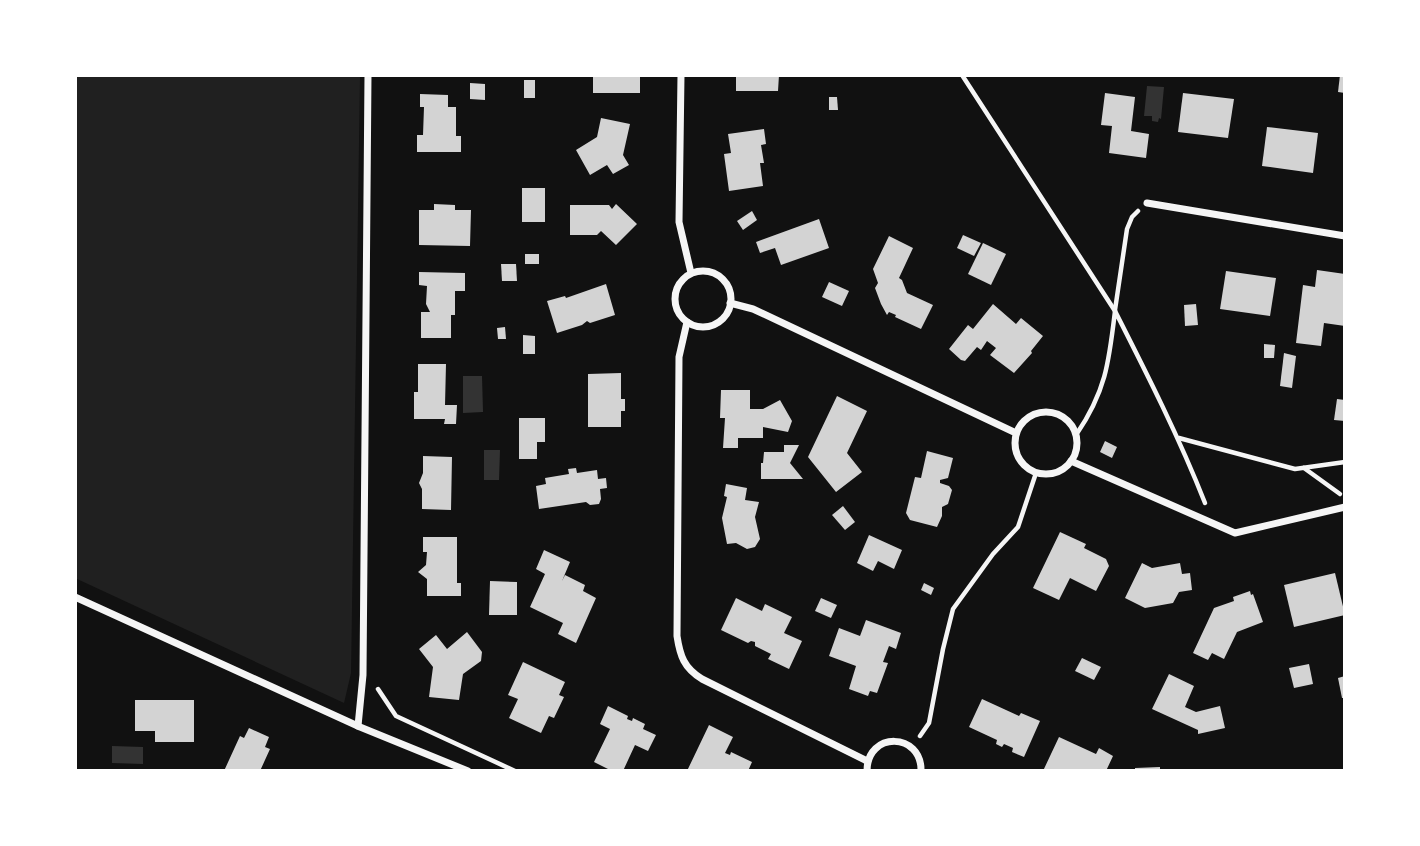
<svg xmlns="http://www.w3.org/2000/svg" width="1420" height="846" font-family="'Titillium Web',sans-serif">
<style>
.green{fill:#202020}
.water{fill:#333}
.building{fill:#d3d3d3}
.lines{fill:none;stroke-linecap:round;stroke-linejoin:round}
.path{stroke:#f5f5f5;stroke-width:4.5}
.minor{stroke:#f5f5f5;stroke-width:7}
</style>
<rect width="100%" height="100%" fill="#111"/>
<polygon class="green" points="75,75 360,75 351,673 344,703 75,578"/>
<g class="water">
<polygon points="1147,86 1164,87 1161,119 1159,118 1158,122 1152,121 1152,116 1144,116"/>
<polygon points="463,376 482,376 483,412 463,413"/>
<polygon points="484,450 500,450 499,480 484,480"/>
<polygon points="112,746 143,747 143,764 112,763"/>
</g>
<g class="building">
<rect x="593" y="75" width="47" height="18"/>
<polygon points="736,75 779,75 778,91 736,91"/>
<polygon points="1340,75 1345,75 1345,93 1338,92"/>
<rect x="524" y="80" width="11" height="18"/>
<polygon points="470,83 485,84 485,100 470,99"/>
<polygon points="1105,93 1135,97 1131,131 1149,134 1146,158 1109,153 1112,126 1101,125"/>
<polygon points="1183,93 1234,99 1228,138 1178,132"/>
<polygon points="420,94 448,95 448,107 456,107 456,136 461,136 461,152 417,152 417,135 423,135 424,107 420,107"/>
<polygon points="829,97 837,97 838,110 829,110"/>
<polygon points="601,118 630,124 623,155 629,165 613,174 607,165 590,175 576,150 597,137"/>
<polygon points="1267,127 1318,133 1313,173 1262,166"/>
<polygon points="764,129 766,144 761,145 764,163 760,163 763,186 729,191 724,154 731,153 728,134"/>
<rect x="522" y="188" width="23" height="34"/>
<polygon points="434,204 455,205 455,210 471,210 470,246 419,245 419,210 434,210"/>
<polygon points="616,204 637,224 616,245 601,231 597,235 570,235 570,205 609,205 612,209"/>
<polygon points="752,211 757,220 743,230 737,221"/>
<polygon points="819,219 829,248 781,265 775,248 760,253 756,242"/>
<polygon points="963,235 981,243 974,256 957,248"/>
<polygon points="889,236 913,248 899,278 902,280 907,293 933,305 921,329 895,317 896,315 889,312 887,315 881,304 875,288 878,283 873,269"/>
<polygon points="983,243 1006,254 991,285 968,274"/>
<rect x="525" y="254" width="14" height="10"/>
<polygon points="501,264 516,264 517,281 502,281"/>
<polygon points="1317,270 1345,274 1345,326 1324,323 1321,346 1296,343 1303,285 1315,287"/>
<polygon points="1226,271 1276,278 1270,316 1220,309"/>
<polygon points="419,272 465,273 465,291 455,291 455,315 451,315 451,338 421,338 421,312 430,312 426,304 427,286 419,285"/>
<polygon points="829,282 849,291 842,306 822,297"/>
<polygon points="606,284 615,315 590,323 587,321 582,325 557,333 547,301 565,296 566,298"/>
<polygon points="993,304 1016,324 1021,318 1043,336 1031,351 1032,353 1014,373 990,355 996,348 987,341 981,350 977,347 965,361 961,360 949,349 968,325 973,329"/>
<polygon points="1196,304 1198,325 1185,326 1184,305"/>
<polygon points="505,327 506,339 498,339 497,328"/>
<polygon points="523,335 535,336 535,354 523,354"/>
<polygon points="1264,344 1275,345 1274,358 1264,358"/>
<polygon points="1284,353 1296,356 1292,388 1280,386"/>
<polygon points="418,364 446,364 445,405 457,405 456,424 444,424 445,419 414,419 414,392 418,392"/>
<polygon points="621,373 621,399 625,399 625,411 621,411 621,427 588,427 588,374"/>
<polygon points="721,390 750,390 750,409 763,409 780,400 792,421 788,432 763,427 763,438 738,438 738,448 723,448 725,418 720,418"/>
<polygon points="837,396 867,411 847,453 862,472 836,492 808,457"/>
<polygon points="1337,399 1345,400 1345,421 1334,420"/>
<polygon points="519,418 545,418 545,442 537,442 537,459 519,459"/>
<polygon points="1105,441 1117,447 1112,458 1100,452"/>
<polygon points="784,445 799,445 790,463 803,479 761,479 761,463 763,463 764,452 784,452"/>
<polygon points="927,451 953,458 948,478 940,480 940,483 949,486 952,490 948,504 942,507 942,516 937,527 910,520 906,513 915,477 921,478"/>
<polygon points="423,456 452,457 451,510 422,509 422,489 419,483 423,473"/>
<polygon points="576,468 577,473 597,470 598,479 606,478 607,488 600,489 601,499 599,504 590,505 586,502 539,509 536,486 546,484 545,478 569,474 568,469"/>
<polygon points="726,484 747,488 745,500 759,502 755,517 760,539 755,547 747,549 736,543 727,544 722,518 727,497 724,496"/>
<polygon points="843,506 855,522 845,530 832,515"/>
<polygon points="1060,532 1086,544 1084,548 1106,559 1109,566 1096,591 1070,578 1059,600 1033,588"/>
<polygon points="869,535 902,550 894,569 878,561 873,571 857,563"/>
<polygon points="423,537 457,537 457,583 461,583 461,596 427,596 427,579 418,572 426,565 427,552 423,552"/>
<polygon points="544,550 570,562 562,581 565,575 585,585 583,591 596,598 576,643 558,634 563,623 530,607 545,574 536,569"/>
<polygon points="1142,563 1152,568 1180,563 1182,574 1190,573 1192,590 1179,592 1173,603 1145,608 1125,598"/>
<polygon points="1335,573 1345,615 1294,627 1284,585"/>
<polygon points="490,581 517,582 517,615 489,615"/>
<polygon points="924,583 934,588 931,595 921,590"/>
<polygon points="1250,591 1251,595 1253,594 1263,622 1237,632 1224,659 1212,653 1208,660 1193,653 1214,608 1234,601 1233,597"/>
<polygon points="736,598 762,611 765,604 792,617 784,633 802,641 789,669 768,659 771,654 755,646 755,642 751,641 748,643 721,630"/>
<polygon points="821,598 837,605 831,618 815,611"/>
<polygon points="866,620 901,633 896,649 889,646 883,662 888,663 877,693 870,691 868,696 849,689 856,666 829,656 839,628 860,636"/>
<polygon points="467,632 482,652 481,661 463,674 459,700 429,697 433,667 419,649 436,635 447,649"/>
<polygon points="1082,658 1101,667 1094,680 1075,671"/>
<polygon points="523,662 565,682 559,695 564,697 554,718 549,716 541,733 509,718 518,699 508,695"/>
<polygon points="1309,664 1313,684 1294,688 1289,668"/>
<polygon points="1169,674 1194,686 1185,707 1196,712 1220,706 1225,728 1198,734 1198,730 1152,709"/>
<polygon points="1345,676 1345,698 1342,698 1338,678"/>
<polygon points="982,699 1019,716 1021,713 1040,721 1024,757 1012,752 1013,748 1004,744 1002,747 996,744 997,740 969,727"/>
<polygon points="135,700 194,700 194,742 155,742 155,731 135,731"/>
<polygon points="608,706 628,716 627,719 632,721 633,718 645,724 643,729 656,735 648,751 635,745 623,771 612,771 594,762 610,729 600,724"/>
<polygon points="709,725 733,737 725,753 730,755 731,752 752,762 748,771 687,771"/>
<polygon points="249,728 269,737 265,747 270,749 260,771 224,771 240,736 244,738"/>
<polygon points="1059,737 1096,754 1099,748 1113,756 1106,771 1043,771"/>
<polygon points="1160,767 1160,771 1135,771 1135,768"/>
</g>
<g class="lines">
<g class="path">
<polyline points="962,75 1115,311"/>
<polyline points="1115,310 1127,229 1132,217 1138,211"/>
<path d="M1076,435C1106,391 1109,362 1115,311C1147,374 1179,437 1205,503"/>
<polyline points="1179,438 1295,469 1345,462"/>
<polyline points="1304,468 1340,494"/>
<polyline points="378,689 396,716 515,771"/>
<polyline points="920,736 929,723 943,649 953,609 993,554 1018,527 1036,473"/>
</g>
<g class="minor">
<polyline points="681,75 679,222 691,273"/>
<polyline points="1147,203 1345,236"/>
<circle cx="703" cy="299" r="28"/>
<polyline points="730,303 753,309 1016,433"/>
<path d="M687,322L679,357L677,636C680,656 684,668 702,679L867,761"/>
<circle cx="1046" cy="443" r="31"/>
<polyline points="1071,461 1235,533 1345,507"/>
<polyline points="75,597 360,727 468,771"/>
<polyline points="358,726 363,675 368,75"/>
<path d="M867,771C867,731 922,732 921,771"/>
</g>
</g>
<rect width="1420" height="846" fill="none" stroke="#ffffff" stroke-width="154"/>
</svg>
